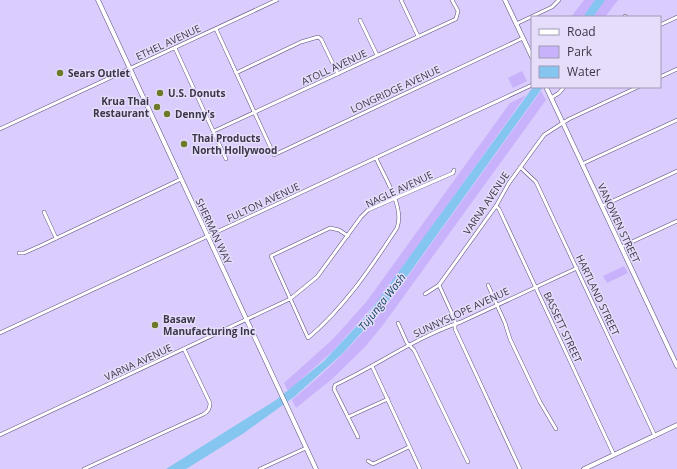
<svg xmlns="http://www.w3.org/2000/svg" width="677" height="469" font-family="'Open Sans',sans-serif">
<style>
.green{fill:#c8b2fc}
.water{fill:#85c6f0}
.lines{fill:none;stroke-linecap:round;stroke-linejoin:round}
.minor-casing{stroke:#5d5079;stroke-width:4}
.major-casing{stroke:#5d5079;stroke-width:5}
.minor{stroke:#fff;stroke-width:3}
.major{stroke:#fff;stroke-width:4}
.poi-dot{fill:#6d7a27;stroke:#e5ddfa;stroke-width:1.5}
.labels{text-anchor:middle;stroke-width:3;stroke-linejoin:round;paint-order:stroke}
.street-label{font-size:10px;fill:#3c3649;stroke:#e5ddfa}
.poi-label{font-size:10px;font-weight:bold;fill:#3c3649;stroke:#e5ddfa;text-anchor:start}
.water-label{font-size:11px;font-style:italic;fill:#134662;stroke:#e5ddfa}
</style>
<rect width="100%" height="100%" fill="#daccfc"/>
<g class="green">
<polygon points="584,0 618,0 605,17 571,17"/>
<polygon points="522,71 527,81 513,88 508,78"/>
<path d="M541,91L546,100L383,325L365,347L332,379L296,408L292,400C331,368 365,333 396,293Z"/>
<polygon points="526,95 383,295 334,350 288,391 284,383 333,339 367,301 510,103"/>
<polygon points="624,266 628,273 607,283 603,276"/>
</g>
<g class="water">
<polygon points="595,0 605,0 593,17 583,17"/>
<polygon points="533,87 543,87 398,289 371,322 343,353 294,397 244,433 186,469 166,469 276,400 324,361 368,314"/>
</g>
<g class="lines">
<g class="minor-casing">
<g id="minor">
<polyline points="401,0 418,36"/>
<polyline points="625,16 626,17"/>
<polyline points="360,20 377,55"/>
<polyline points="516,24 552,7 559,0"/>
<polyline points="660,25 677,17"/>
<polyline points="216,29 274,155 523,38"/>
<polyline points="175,48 226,159"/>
<polyline points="236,73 301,42 318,37 321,39 338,74"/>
<polyline points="660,77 677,69"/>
<polyline points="551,98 559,93 564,87"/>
<polyline points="0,129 277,0"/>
<polyline points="214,131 456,19 458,11 452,0"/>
<polyline points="582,164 677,120"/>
<polyline points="520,167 536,182 655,436"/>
<polyline points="496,206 499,209 614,455"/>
<polyline points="602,206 677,171"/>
<polyline points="44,212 56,238"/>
<path d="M348,236L339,230L330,228L271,256L308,338C344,308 372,266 397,228C405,207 384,177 376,158"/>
<polyline points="621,247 677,221"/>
<polyline points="19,253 24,253 42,245 181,179"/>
<polyline points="439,285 455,320 455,329 520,469"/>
<polyline points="488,285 505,323 510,339 540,402 556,429"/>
<polyline points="425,294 439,285 496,206 509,183 544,135 569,119 638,87"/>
<polyline points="398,323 407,343 414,350 468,462"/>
<polyline points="0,333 532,85"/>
<polyline points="372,366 420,469"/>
<polyline points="348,417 388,399"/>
<polyline points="0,435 290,299 317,277 361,217 368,210 453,173 454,170"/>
<path d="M358,437L334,389L335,385C378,365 416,337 461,322L577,268"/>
<polyline points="368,461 373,464 409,447"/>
<path d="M84,469L204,414C208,411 210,409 210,403L184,349"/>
<polyline points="260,469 306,448"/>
</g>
</g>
<g class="major-casing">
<g id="major">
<polyline points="98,0 316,469"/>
<polyline points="505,0 532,57"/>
<polyline points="546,87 677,366"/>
<polyline points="584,469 677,425"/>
</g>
</g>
<use href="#minor" class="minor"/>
<use href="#major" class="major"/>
</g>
<g class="poi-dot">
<circle cx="60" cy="73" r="4"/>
<circle cx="160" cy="93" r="4"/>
<circle cx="157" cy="107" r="4"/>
<circle cx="167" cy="114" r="4"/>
<circle cx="184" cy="144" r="4"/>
<circle cx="155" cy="325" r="4"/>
</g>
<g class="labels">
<g class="street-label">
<text transform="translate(168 42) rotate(-25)" y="4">ETHEL AVENUE</text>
<text transform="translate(334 67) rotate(-25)" y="4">ATOLL AVENUE</text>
<text transform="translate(395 89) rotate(-25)" y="4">LONGRIDGE AVENUE</text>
<text transform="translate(399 189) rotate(-25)" y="4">NAGLE AVENUE</text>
<text transform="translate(263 202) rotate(-25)" y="4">FULTON AVENUE</text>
<text transform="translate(486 203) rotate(-56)" y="4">VARNA AVENUE</text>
<text transform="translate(619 223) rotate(65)" y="4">VANOWEN STREET</text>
<text transform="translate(214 231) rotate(65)" y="4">SHERMAN WAY</text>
<text transform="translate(598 295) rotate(65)" y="4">HARTLAND STREET</text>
<text transform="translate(461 312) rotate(-25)" y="4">SUNNYSLOPE AVENUE</text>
<text transform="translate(563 327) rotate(65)" y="4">BASSETT STREET</text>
<text transform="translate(138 362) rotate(-25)" y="4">VARNA AVENUE</text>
</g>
<g class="poi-label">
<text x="68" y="77">Sears Outlet</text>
<text x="168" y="97">U.S. Donuts</text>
<text x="149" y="105" text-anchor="end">Krua Thai<tspan x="149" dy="12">Restaurant</tspan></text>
<text x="175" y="118">Denny's</text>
<text x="192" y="142">Thai Products<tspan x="192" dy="12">North Hollywood</tspan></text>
<text x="163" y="323">Basaw<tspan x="163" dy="12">Manufacturing Inc</tspan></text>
</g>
<g class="water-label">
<text transform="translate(382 302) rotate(-52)" y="4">Tujunga Wash</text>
</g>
</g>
<rect x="531" y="16" width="130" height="72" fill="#e5ddfa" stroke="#a19ab3"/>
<rect x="539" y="29" width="20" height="6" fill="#ffffff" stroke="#a19ab3"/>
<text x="567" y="36" font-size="12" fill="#3c3649">Road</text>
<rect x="539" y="46" width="20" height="12" fill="#c8b2fc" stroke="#a19ab3"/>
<text x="567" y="56" font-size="12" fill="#3c3649">Park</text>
<rect x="539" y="66" width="20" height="12" fill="#85c6f0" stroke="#a19ab3"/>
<text x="567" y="76" font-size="12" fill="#3c3649">Water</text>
</svg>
